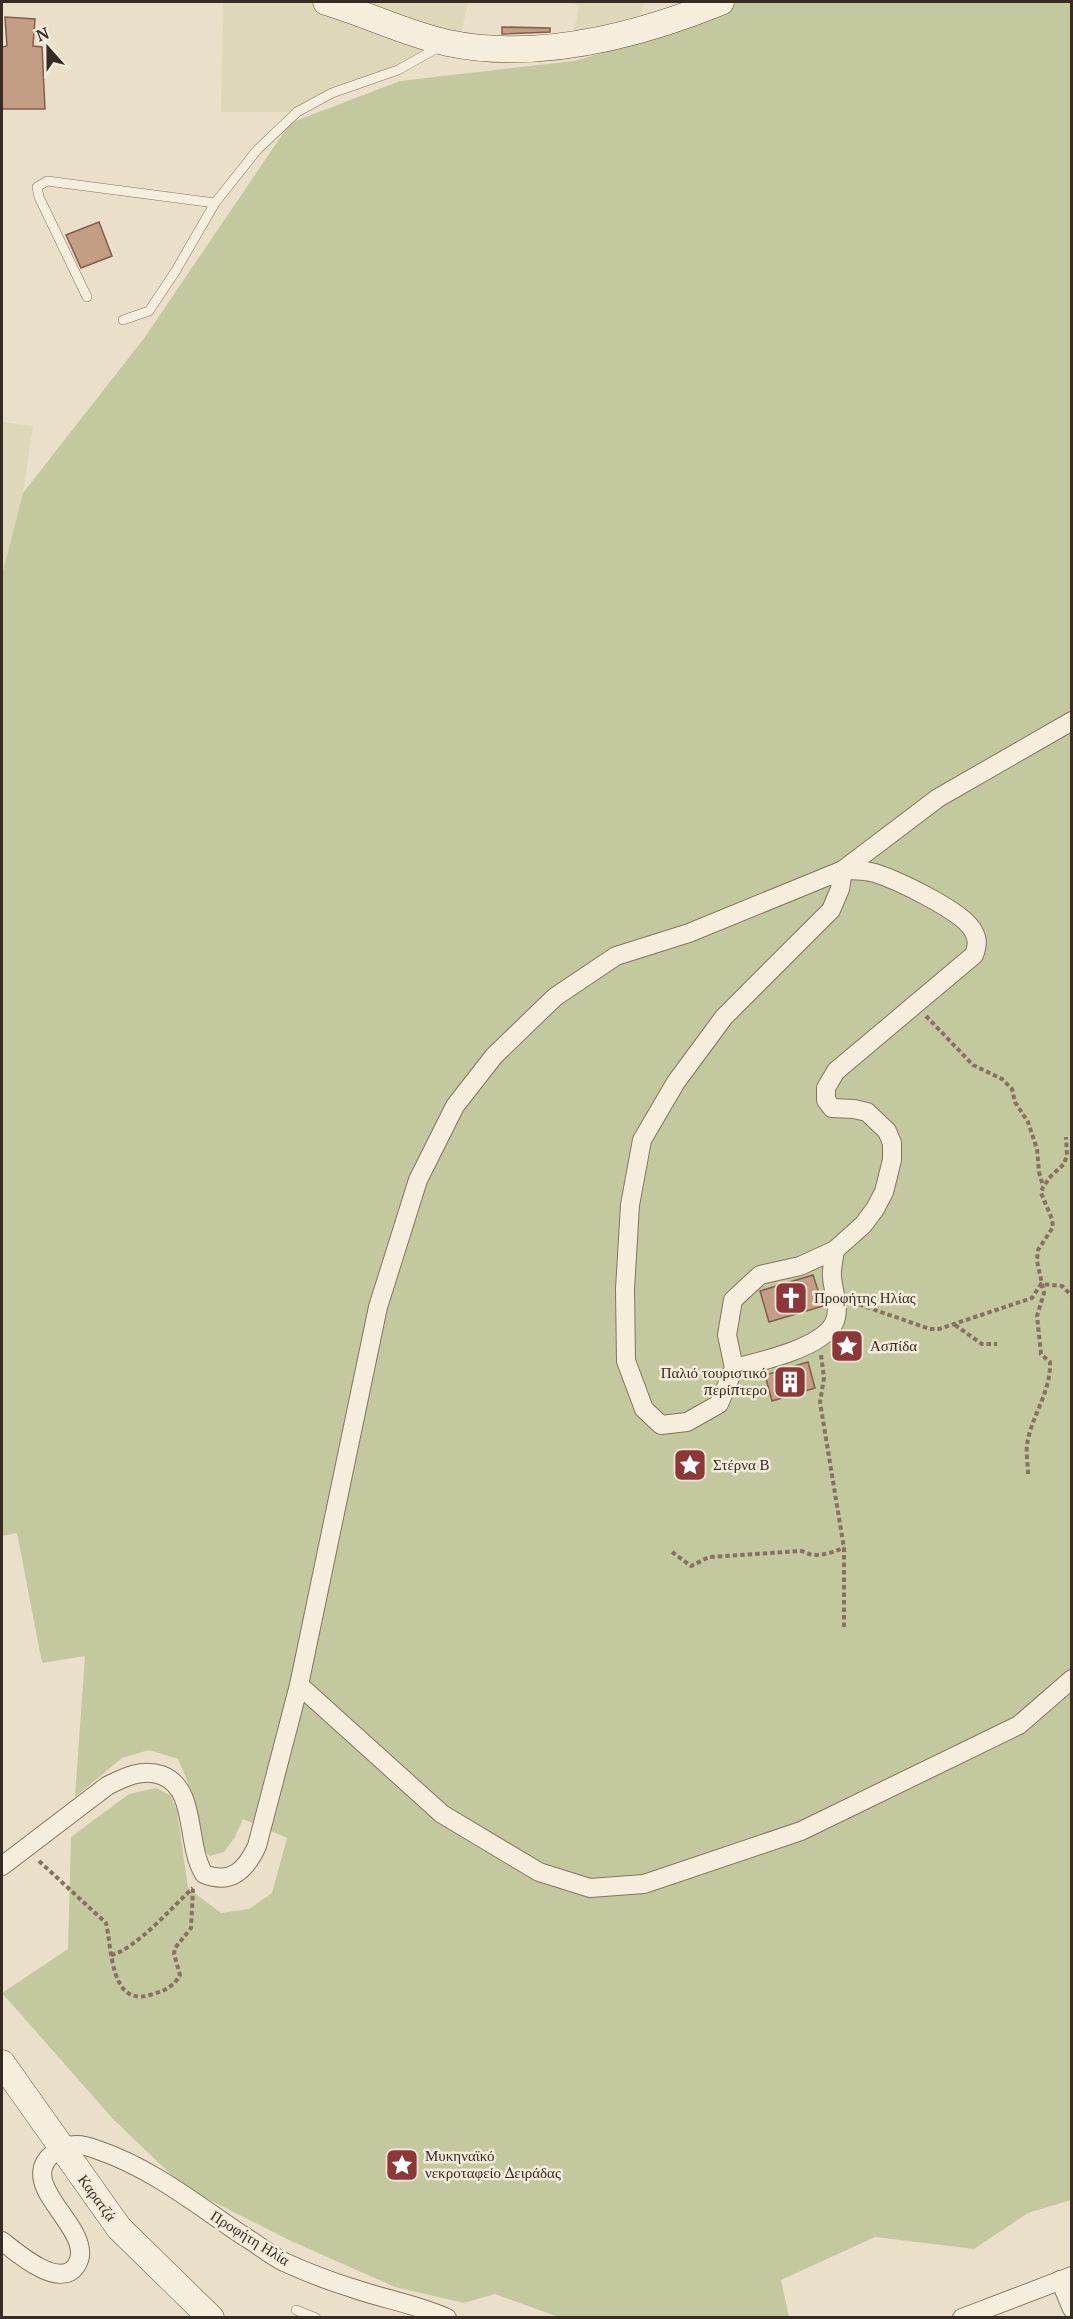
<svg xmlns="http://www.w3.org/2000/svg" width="1073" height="2319" font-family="'PT Serif',serif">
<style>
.farmland{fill:#dfd8b8}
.green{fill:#c3c89f}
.building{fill:#c49e84;stroke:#825e49;stroke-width:1.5}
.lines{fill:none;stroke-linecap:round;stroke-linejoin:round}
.lane-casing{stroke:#857360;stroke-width:10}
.street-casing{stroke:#857360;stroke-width:20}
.secondary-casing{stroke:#675543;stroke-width:27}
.path{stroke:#857360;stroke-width:4;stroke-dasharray:4.5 3;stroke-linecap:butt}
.lane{stroke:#f6eedd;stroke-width:9}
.street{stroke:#f6eedd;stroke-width:18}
.secondary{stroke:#f6eedd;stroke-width:26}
.labels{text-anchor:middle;stroke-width:5;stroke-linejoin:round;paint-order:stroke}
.poi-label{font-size:15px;fill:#372c22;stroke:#f2ebd9;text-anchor:start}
.street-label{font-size:15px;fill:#372c22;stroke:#f2ebd9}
</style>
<rect width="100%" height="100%" fill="#eae0ca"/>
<g class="farmland">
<polygon points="223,2 468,2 459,44 448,43 297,112 221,112"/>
<polygon points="567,2 644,2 638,30 571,44 579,6"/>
<polygon points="2,422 33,426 23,493 2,575"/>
</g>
<path class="green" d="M734,2H1071V2200L1028,2213L974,2249L875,2237L781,2280L789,2317L561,2318L495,2294L464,2303L395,2287L291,2241L184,2187L113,2119L2,1993L68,1949L71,1837L129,1794L156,1788L170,1795L177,1810L188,1888L221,1913L249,1909L272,1893L287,1838L243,1819L235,1837L224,1852L210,1856L199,1846C202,1811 191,1790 178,1759L149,1750L122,1758L75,1797L85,1656L42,1663L17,1533L2,1536V575L23,493L145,337L290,123L400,81L574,61L649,40Z"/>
<g class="building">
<polygon points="5,17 35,19 33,46 42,47 45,109 2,109 2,47 7,46"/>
<polygon points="502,27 550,28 550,32 502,34"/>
<polygon points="99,222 112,256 81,268 66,235"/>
<polygon points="813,1275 823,1306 769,1322 760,1291"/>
<polygon points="808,1362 815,1388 772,1401 765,1375"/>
</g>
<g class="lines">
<g class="lane-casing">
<g id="lane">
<polyline points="87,297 39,197 37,187 47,181 215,203"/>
<polyline points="123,320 149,311 175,272 215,203 257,150 297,112 332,93 398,70 441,46"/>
<polyline points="296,2310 316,2318"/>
</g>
</g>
<g class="street-casing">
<g id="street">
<polyline points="843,870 938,798 1072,721"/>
<path d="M734,1368C759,1362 822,1348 834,1323C841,1309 833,1292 832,1277C831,1269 834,1259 835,1250"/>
<polyline points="299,1685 442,1814 539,1872 590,1888 644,1884 801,1831 1019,1725 1072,1679"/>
<path d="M2,1866L107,1786C123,1778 142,1768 161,1775C198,1788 185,1844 204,1874C231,1885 246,1870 257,1846L299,1685L378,1307L418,1180L455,1106L494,1056L555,997L616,956L689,933L843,870L840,889L831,910L724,1017L676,1082L642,1140L630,1205L625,1289L626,1361L644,1409L661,1425L687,1422L719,1404L734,1368L727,1335L733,1300L760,1275L800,1266L835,1250L863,1225L875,1209L884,1192L892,1160V1143L887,1131L867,1112L854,1109L832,1108L826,1100V1088L836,1071L974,955C978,945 978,938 972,929C960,910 897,880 875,873C865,870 853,870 843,870"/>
<path d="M2,2241C16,2252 59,2290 76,2266C80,2260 81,2252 79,2245C72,2215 18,2179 55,2152C69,2142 83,2144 98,2150C151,2168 196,2204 242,2235C256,2243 270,2255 284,2262C306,2272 329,2281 352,2288C383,2299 416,2304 447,2318"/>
<polyline points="1060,2280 1072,2309"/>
<polyline points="962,2318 1072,2276"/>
</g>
</g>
<g class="secondary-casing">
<g id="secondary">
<path d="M326,2C367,14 406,34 448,43C539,62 637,36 721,2"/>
<polyline points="2,2063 119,2228 211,2318"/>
</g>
</g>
<g class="path">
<polyline points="926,1016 973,1065 1002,1079 1012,1089 1015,1102 1028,1122 1037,1149 1039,1172 1043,1186"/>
<polyline points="852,1302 930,1329 939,1329 1032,1298 1041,1284 1062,1286 1072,1296"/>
<polyline points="955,1325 982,1344 997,1344"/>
<polyline points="821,1355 824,1378 820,1402 844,1548 844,1627"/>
<path d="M1028,1474C1028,1465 1026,1454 1027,1445C1031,1416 1051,1393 1050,1362L1041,1354L1037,1316L1044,1293L1037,1261L1038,1250L1053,1227L1052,1219L1041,1193L1043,1187L1051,1176L1064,1164L1067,1155L1066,1137"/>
<path d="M672,1552L691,1566L709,1557L802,1551C816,1559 829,1553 844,1548"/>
<path d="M39,1861L106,1923C112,1948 110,2007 150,1995C163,1991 173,1988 180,1975L174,1954L175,1948L191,1928L193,1889"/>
<path d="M111,1955C135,1950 173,1906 193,1888"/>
</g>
<use href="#lane" class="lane"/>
<use href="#street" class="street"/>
<use href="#secondary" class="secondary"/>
</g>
<defs>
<g id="church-square" transform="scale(1.725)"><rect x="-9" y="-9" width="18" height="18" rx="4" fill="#8e3738" stroke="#f2ebd9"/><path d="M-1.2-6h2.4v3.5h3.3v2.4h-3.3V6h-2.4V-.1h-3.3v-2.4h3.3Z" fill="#fff"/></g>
<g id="sight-square" transform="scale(1.725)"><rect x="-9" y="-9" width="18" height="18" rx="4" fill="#8e3738" stroke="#f2ebd9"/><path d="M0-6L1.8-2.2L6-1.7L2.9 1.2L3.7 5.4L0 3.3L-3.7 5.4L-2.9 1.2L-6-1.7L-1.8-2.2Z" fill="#fff"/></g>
<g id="building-square" transform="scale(1.725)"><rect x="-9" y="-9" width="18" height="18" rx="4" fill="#8e3738" stroke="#f2ebd9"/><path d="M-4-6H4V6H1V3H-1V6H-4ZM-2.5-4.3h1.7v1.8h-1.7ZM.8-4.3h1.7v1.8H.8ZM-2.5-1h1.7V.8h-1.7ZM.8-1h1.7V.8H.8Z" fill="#fff"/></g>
</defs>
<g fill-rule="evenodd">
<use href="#church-square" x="791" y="1298"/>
<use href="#sight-square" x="847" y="1346"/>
<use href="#building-square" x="790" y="1382"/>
<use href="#sight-square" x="690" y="1465"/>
<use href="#sight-square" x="402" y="2165"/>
</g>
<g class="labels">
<g class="poi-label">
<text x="814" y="1303">Προφήτης Ηλίας</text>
<text x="870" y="1351">Ασπίδα</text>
<text x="767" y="1378" text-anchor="end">Παλιό τουριστικό<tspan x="767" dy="17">περίπτερο</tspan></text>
<text x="713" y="1470">Στέρνα Β</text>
<text x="425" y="2161">Μυκηναϊκό<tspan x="425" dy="17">νεκροταφείο Δειράδας</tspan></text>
</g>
<g class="street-label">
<text transform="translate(97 2198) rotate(54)" y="5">Καρατζά</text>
<text transform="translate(250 2238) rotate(32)" y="5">Προφήτη Ηλία</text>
</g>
</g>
<rect width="1073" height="2319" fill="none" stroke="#372c22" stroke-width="6"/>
<g transform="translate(48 48) rotate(339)" stroke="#f2ebd9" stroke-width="4.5" paint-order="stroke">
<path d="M0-4.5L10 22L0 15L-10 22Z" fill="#372c22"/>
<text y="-9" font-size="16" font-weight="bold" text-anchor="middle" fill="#372c22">N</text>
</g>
</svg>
